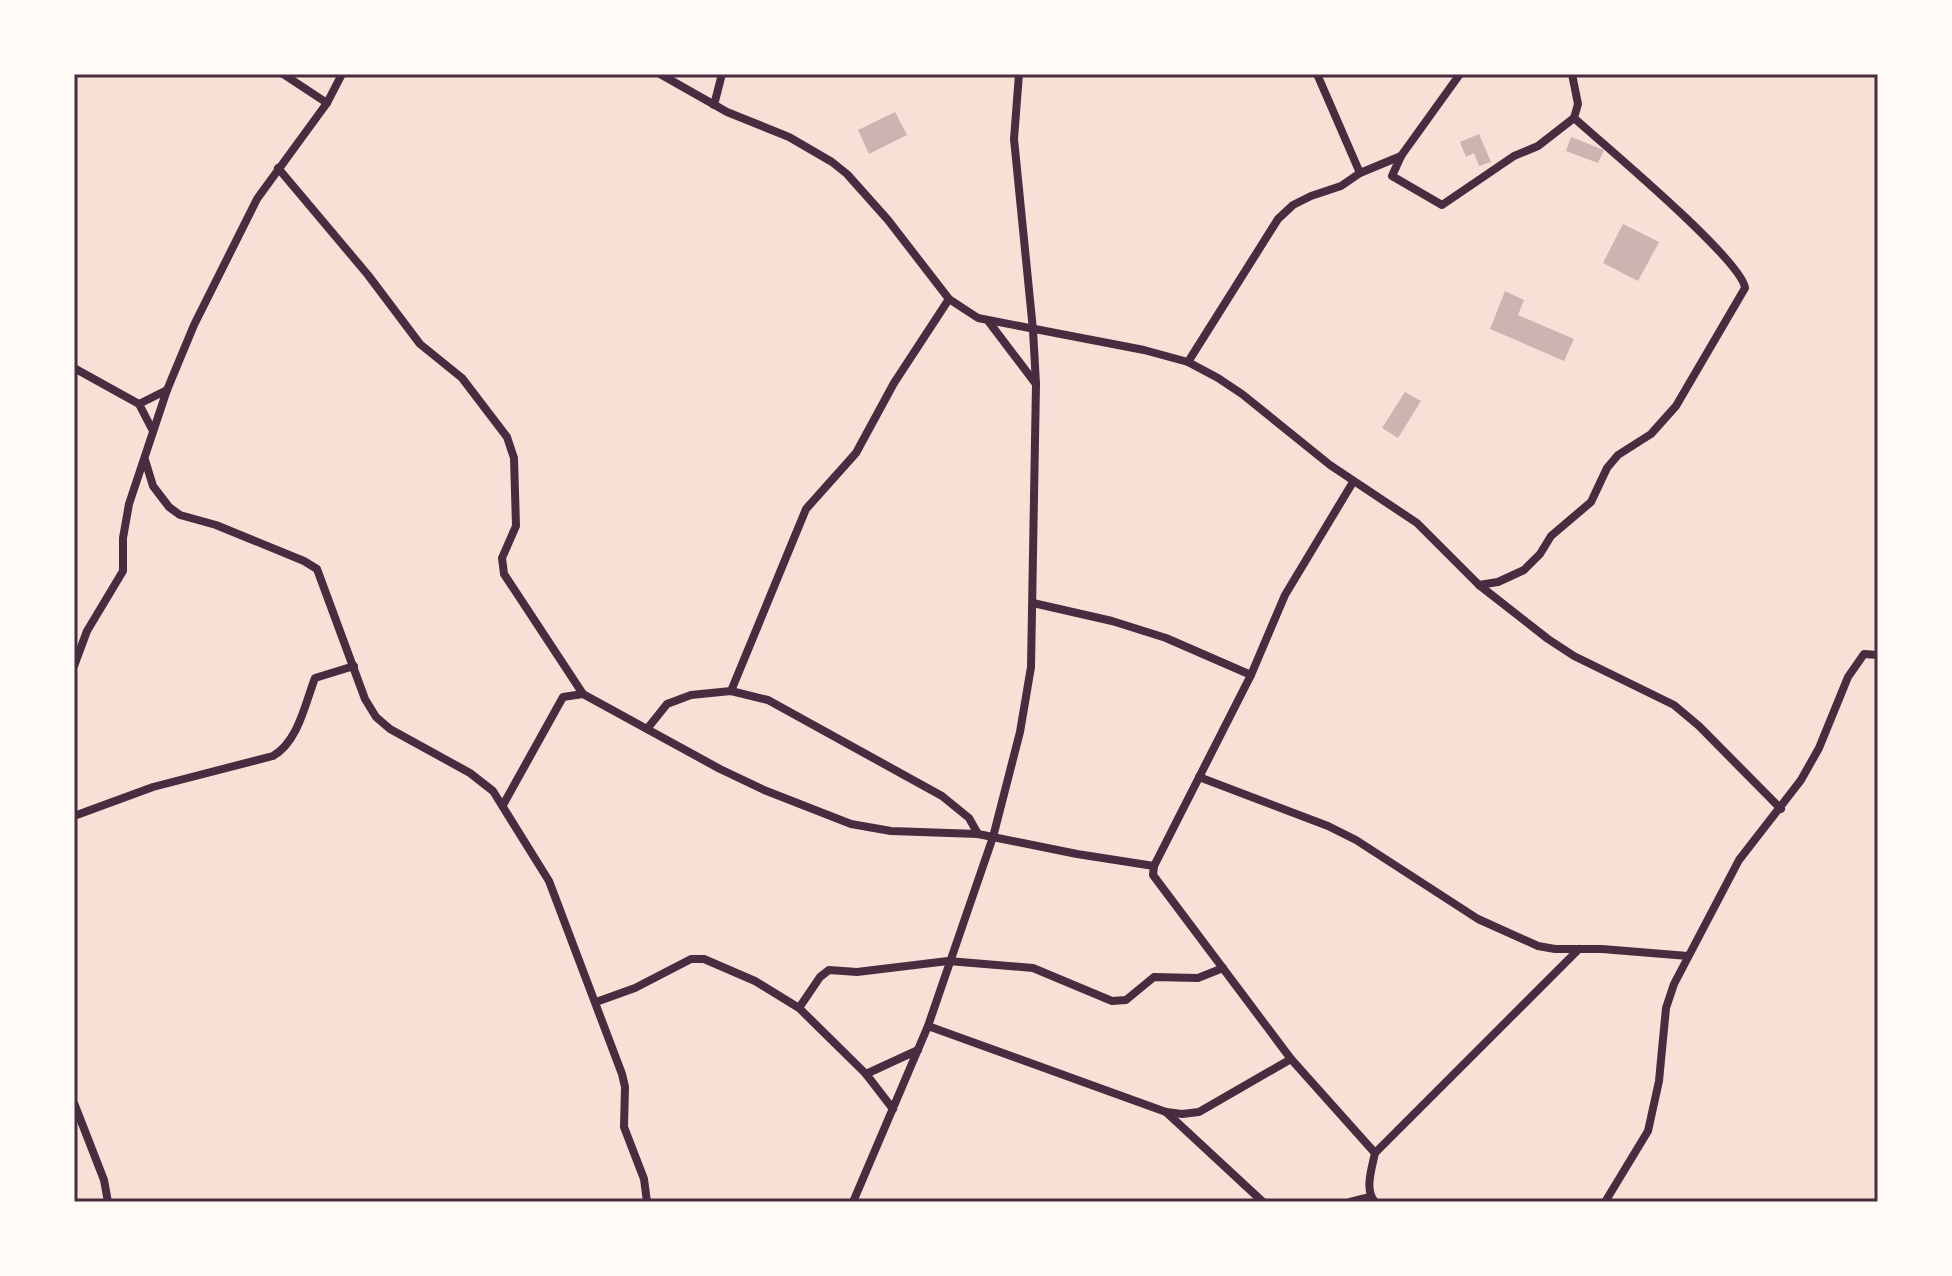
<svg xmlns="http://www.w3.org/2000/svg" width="1952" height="1276" font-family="Inter,sans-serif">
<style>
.building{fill:#ccb4b1}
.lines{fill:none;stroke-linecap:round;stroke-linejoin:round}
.minor{stroke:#4a2c40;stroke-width:8}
.neatline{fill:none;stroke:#4a2c40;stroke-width:3}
</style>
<rect width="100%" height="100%" fill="#f7e1d7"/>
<g class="building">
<polygon points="895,112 907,135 869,154 858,130"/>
<polygon points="1479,134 1491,162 1479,166 1474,153 1466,157 1460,142"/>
<polygon points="1571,137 1604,150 1598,163 1566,151"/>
<polygon points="1623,224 1659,242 1638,281 1603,263"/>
<polygon points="1505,291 1524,300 1518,315 1574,339 1564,361 1490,329"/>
<polygon points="1405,392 1421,401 1398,438 1382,428"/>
</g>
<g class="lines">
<g class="minor">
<polyline points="283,74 327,103"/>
<polyline points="660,74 727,112 789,137 832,162 847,174 888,220 949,299 978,318 1144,350 1188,362 1218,378 1242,394 1330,465 1417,523 1479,585 1548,639 1574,656 1674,705 1699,726 1781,809"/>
<polyline points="1317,74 1360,173"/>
<polyline points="1460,74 1401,156 1392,176 1442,205 1514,156 1538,146 1574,118 1578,104 1572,74"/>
<polyline points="714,105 722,74"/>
<polyline points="278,168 368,275 420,344 462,378 507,437 514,458 516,526 502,558 504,574 583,694 720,769 764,790 851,824 891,831 978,834 1077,854 1154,866"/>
<polyline points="989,322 1036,384"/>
<polyline points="1188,362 1278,219 1293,205 1311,196 1341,186 1360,173 1401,156"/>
<polyline points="74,368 139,404 153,431"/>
<polyline points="139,404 167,390"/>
<polyline points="145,460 153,486 169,507 180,515 216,525 304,561 317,569 365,699 376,717 390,729 470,773 493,791 549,881 622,1074 625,1087 624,1127 644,1179 647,1202"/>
<polyline points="1353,482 1285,595 1251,675 1154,866 1153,875 1291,1059 1375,1153"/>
<path d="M1479,585L1498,582L1524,570L1540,554L1551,536L1591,502L1607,468L1618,455L1651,434L1676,406L1745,288C1742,260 1602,143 1574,118"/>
<polyline points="1033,603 1112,621 1166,638 1251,675"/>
<polyline points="74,666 87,631 123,571 123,538 129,504 167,390 194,325 257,199 327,103 342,74"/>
<polyline points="731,691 806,509 856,453 894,383 949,299"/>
<polyline points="647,729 667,704 691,695 731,691 768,700 942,796 969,818 978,834"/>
<polyline points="1199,777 1328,826 1356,840 1478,919 1538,946 1555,949 1602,949 1688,956"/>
<polyline points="503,805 563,697 583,694"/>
<path d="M74,816L153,787L273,756C298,742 305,704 315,678L354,666"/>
<polyline points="596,1002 635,988 691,959 704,959 755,981 799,1008 866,1074 893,1109"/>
<polyline points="799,1008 820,977 829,970 857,972 948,961 1033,968 1112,1001 1126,1000 1154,977 1198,978 1223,968"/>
<polyline points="928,1026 1166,1112 1182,1114 1199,1112 1291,1059"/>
<polyline points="866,1074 918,1050"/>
<polyline points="74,1103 104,1180 108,1202"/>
<polyline points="1166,1112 1263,1202"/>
<polyline points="853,1202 928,1026 993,837 1020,732 1031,667 1036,384 1033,330 1014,139 1019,74"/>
<polyline points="1350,1202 1370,1197"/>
<path d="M1375,1202C1364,1190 1372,1168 1375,1153L1579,949"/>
<polyline points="1605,1202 1648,1131 1659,1081 1666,1008 1674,984 1739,860 1801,780 1819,748 1848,677 1864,654 1878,655"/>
</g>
</g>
<rect width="1952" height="1276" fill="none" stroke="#fffaf5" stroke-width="152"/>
<rect x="76" y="76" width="1800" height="1124" class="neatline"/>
</svg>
